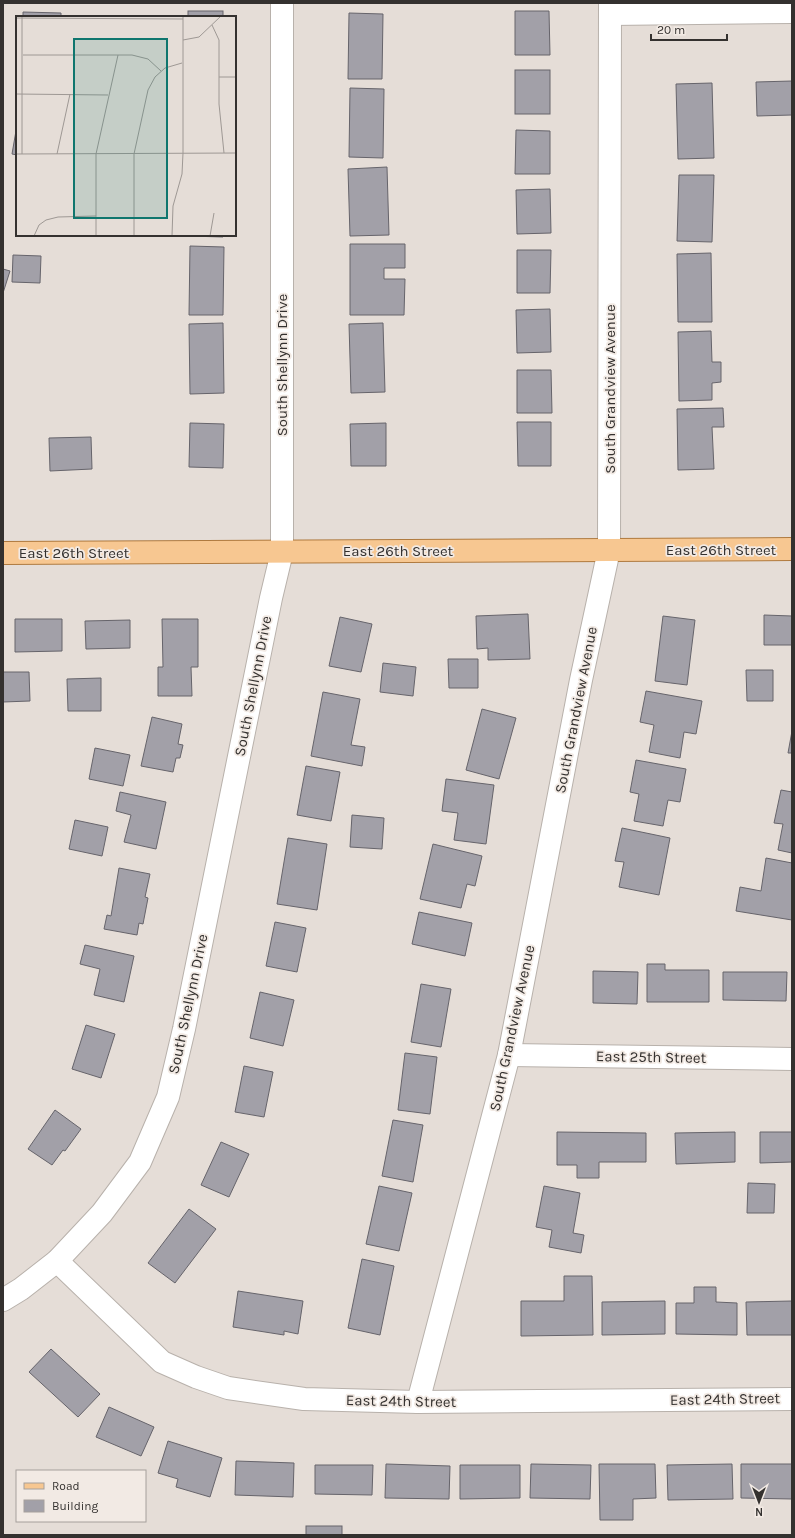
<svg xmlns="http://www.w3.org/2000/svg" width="795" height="1538" font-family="Karla,sans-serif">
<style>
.building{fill:#a2a0a8;stroke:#66646b}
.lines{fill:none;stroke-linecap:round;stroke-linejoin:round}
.minor-casing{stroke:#b8b1ab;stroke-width:24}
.major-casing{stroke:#af7a3f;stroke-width:24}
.minor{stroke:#fff;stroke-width:22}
.major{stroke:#f7c791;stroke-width:22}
.labels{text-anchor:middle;stroke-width:3.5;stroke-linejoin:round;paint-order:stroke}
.street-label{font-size:15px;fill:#34312f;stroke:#f2eae4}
.inset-road{fill:none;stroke:#9e9894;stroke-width:1}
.view{fill:#0f766e;fill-opacity:0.15;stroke:#0f766e;stroke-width:2}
.inset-edge{fill:none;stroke:#34312f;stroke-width:2}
</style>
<rect width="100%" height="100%" fill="#e5ddd7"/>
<g class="building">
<rect x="188" y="11" width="35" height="6"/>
<polygon points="515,11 549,11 550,55 515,55"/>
<polygon points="23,12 61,13 61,17 23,17"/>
<polygon points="349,13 383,14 382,79 348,79"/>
<rect x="515" y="70" width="35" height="44"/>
<polygon points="792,81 792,115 757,116 756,82"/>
<polygon points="712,83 714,158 678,159 676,84"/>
<polygon points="350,88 384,89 383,158 349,157"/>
<polygon points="17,125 17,155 12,154"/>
<polygon points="516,130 550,131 550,174 515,174"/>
<polygon points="387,167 389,235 350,236 348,169"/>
<polygon points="679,175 714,175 712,242 677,241"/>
<polygon points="550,189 551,233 517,234 516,190"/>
<polygon points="189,235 223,235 223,237 189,236"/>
<polygon points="350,244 405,244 405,268 384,268 384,279 405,279 404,315 350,315"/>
<polygon points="190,246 224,247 223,315 189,315"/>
<polygon points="517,250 551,250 550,293 517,293"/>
<polygon points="711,253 712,322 678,322 677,254"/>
<polygon points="13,255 41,256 40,283 12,282"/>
<polygon points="3,269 10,271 3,293"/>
<polygon points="550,309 551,352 517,353 516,310"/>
<polygon points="223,323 224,393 190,394 189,324"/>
<polygon points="383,323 385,392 351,393 349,324"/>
<polygon points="711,331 712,362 721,362 721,382 712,383 712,400 679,401 678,332"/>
<polygon points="517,370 551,370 552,413 517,413"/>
<polygon points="723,408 724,427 712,427 714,469 678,470 677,409"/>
<polygon points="517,422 551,422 551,466 518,466"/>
<polygon points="190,423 224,424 223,468 189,467"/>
<polygon points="386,423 386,466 351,466 350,424"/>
<polygon points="91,437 92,469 50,471 49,438"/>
<polygon points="528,614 530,659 488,660 488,648 477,649 476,616"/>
<polygon points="764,615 792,616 792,645 764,645"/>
<polygon points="663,616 695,620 687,685 655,681"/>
<polygon points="340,617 372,624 361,672 329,666"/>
<polygon points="15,619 62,619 62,651 15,652"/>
<polygon points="162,619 198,619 198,667 191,667 192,696 158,696 158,667 163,667"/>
<polygon points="130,620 130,648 86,649 85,621"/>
<polygon points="448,659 478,659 478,688 449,688"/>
<polygon points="383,663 416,667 413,696 380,692"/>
<polygon points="746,670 773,670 773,701 747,701"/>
<polygon points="3,672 29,672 30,701 3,702"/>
<polygon points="101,678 101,711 68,711 67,679"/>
<polygon points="646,691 702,701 696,734 684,732 680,758 649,752 654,725 640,722"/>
<polygon points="323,692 360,699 351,745 365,747 362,766 311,756"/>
<polygon points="482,709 516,718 499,779 466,770"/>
<polygon points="152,717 182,724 178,744 183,745 180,758 176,758 173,772 141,766"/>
<polygon points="792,731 792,753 788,753"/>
<polygon points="95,748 130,755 123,786 89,779"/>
<polygon points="636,760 686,769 680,802 668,800 663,826 634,821 639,794 630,792"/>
<polygon points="306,766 340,772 331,821 297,815"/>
<polygon points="446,779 494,785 486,844 454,840 458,813 442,811"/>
<polygon points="781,790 792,792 792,853 778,850 783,824 774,823"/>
<polygon points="120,792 166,802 156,849 124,842 131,815 116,811"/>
<polygon points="352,815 384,818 382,849 350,847"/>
<polygon points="75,820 108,827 102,856 69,849"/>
<polygon points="622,828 670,838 659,895 619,887 624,862 615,861"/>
<polygon points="288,838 327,844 317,910 277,904"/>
<polygon points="433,844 482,856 475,886 467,884 461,908 420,899"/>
<polygon points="766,858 792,863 792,920 736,911 740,887 761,891"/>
<polygon points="119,868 150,874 145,897 148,898 143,924 139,923 137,935 104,929 107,915 111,916"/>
<polygon points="419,912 472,923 465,956 412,944"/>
<polygon points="275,922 306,928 297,972 266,966"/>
<polygon points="85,945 134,956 124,1002 94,995 100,969 80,964"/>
<polygon points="647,964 665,964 665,970 709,970 709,1002 647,1002"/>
<polygon points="593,971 638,972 637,1004 593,1003"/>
<polygon points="723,972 787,972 786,1001 723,1000"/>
<polygon points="421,984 451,989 441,1047 411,1042"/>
<polygon points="260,992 294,1000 283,1046 250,1038"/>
<polygon points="86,1025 115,1034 101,1078 72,1069"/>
<polygon points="405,1053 437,1057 430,1114 398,1110"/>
<polygon points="244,1066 273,1072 264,1117 235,1112"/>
<polygon points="55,1110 81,1129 65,1151 63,1150 52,1165 28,1149"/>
<polygon points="393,1120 423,1125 413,1182 382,1176"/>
<polygon points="557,1132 646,1133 646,1162 599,1162 599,1178 577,1178 577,1165 557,1165"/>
<polygon points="735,1132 735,1162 676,1164 675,1133"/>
<polygon points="760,1132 792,1132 792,1162 760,1163"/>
<polygon points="221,1142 249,1154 229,1197 201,1185"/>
<polygon points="748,1183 775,1184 774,1213 747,1213"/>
<polygon points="379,1186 412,1193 399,1251 366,1244"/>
<polygon points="544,1186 580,1193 573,1233 584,1235 581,1253 549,1247 552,1230 536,1227"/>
<polygon points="189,1209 216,1229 175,1283 148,1263"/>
<polygon points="362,1259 394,1266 380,1335 348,1328"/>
<polygon points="564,1276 592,1276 593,1335 521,1336 521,1301 564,1301"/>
<polygon points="694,1287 716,1287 716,1302 737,1303 737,1335 676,1334 676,1303 694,1303"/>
<polygon points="238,1291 303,1301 298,1334 284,1331 284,1335 233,1327"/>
<polygon points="665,1301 665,1334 602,1335 602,1302"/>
<polygon points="792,1301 792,1335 747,1335 746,1302"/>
<polygon points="51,1349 100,1394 78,1417 29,1372"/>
<polygon points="109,1407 154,1427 141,1456 96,1437"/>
<polygon points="168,1441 222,1458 210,1497 176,1487 178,1479 158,1473"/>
<polygon points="236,1461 294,1463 293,1497 235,1495"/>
<polygon points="386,1464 450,1466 449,1499 385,1498"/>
<polygon points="531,1464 591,1465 590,1499 530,1498"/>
<polygon points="599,1464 655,1464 656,1498 633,1499 633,1520 600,1520"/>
<polygon points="732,1464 733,1499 668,1500 667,1465"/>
<polygon points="741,1464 792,1464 792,1499 741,1498"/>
<polygon points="315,1465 373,1465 372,1495 315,1494"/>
<polygon points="460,1465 520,1465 520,1498 460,1499"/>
<rect x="306" y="1526" width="36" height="9"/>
</g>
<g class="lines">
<g class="minor-casing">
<g id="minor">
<polyline points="610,14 792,12"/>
<polyline points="509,1055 792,1059"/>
<polyline points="57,1261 162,1362 196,1377 228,1388 304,1399 418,1402 792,1399"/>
<polyline points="3,1300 21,1289 57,1261 102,1213 140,1162 168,1097 184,1029 271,598 282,552 282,3"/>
<polyline points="418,1402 509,1055 581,680 609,550 610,3"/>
</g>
</g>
<g class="major-casing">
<polyline id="major" points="3,553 792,549"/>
</g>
<use href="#minor" class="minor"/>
<use href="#major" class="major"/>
</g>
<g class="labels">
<g class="street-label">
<text transform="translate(282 365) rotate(-90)" y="5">South Shellynn Drive</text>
<text transform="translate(610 389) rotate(-90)" y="5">South Grandview Avenue</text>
<text x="721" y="555">East 26th Street</text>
<text x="398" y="556">East 26th Street</text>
<text x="74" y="558">East 26th Street</text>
<text transform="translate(253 686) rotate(-79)" y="5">South Shellynn Drive</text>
<text transform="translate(576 710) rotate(-79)" y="5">South Grandview Avenue</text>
<text transform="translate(188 1004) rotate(-78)" y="5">South Shellynn Drive</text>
<text transform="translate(512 1028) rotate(-78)" y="5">South Grandview Avenue</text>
<text transform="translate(651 1057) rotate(1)" y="5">East 25th Street</text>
<text transform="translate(725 1399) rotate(-1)" y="5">East 24th Street</text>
<text transform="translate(401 1401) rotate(1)" y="5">East 24th Street</text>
</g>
</g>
<g transform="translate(16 16)">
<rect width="220" height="220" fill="#e5ddd7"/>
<path class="inset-road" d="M0,2L167,3M196,9L203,24V88L208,137M167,24L183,21L205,0M7,39H116L132,43L145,55M203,61H220M0,78L92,79M0,138L220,137M6,138V1M41,138L54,78M18,220L23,209L30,204L42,201L80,200M80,220V138L102,39M118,220V138L132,74L139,61L149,52L166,47M156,220L157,190L166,158L167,137V0M194,220L198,197"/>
<path class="view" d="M58,23H151V202H58Z"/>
<rect width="220" height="220" class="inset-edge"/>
</g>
<rect width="795" height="1538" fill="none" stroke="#34312f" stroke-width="8"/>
<rect x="16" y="1470" width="130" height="52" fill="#f2eae4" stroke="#a6a09c"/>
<rect x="24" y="1483" width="20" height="6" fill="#f7c791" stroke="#a6a09c"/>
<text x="52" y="1490" font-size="12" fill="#34312f">Road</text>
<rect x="24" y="1500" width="20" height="12" fill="#a2a0a8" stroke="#a6a09c"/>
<text x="52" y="1510" font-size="12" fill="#34312f">Building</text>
<g transform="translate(759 1502) rotate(180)" stroke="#f2eae4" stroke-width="3" paint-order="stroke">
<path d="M0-3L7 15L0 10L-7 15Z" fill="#34312f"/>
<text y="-6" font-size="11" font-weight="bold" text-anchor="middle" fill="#34312f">N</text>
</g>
<path d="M651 34v6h76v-6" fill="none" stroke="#34312f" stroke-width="2"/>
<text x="657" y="34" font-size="12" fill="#34312f" stroke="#f2eae4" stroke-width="3" paint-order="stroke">20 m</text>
</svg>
